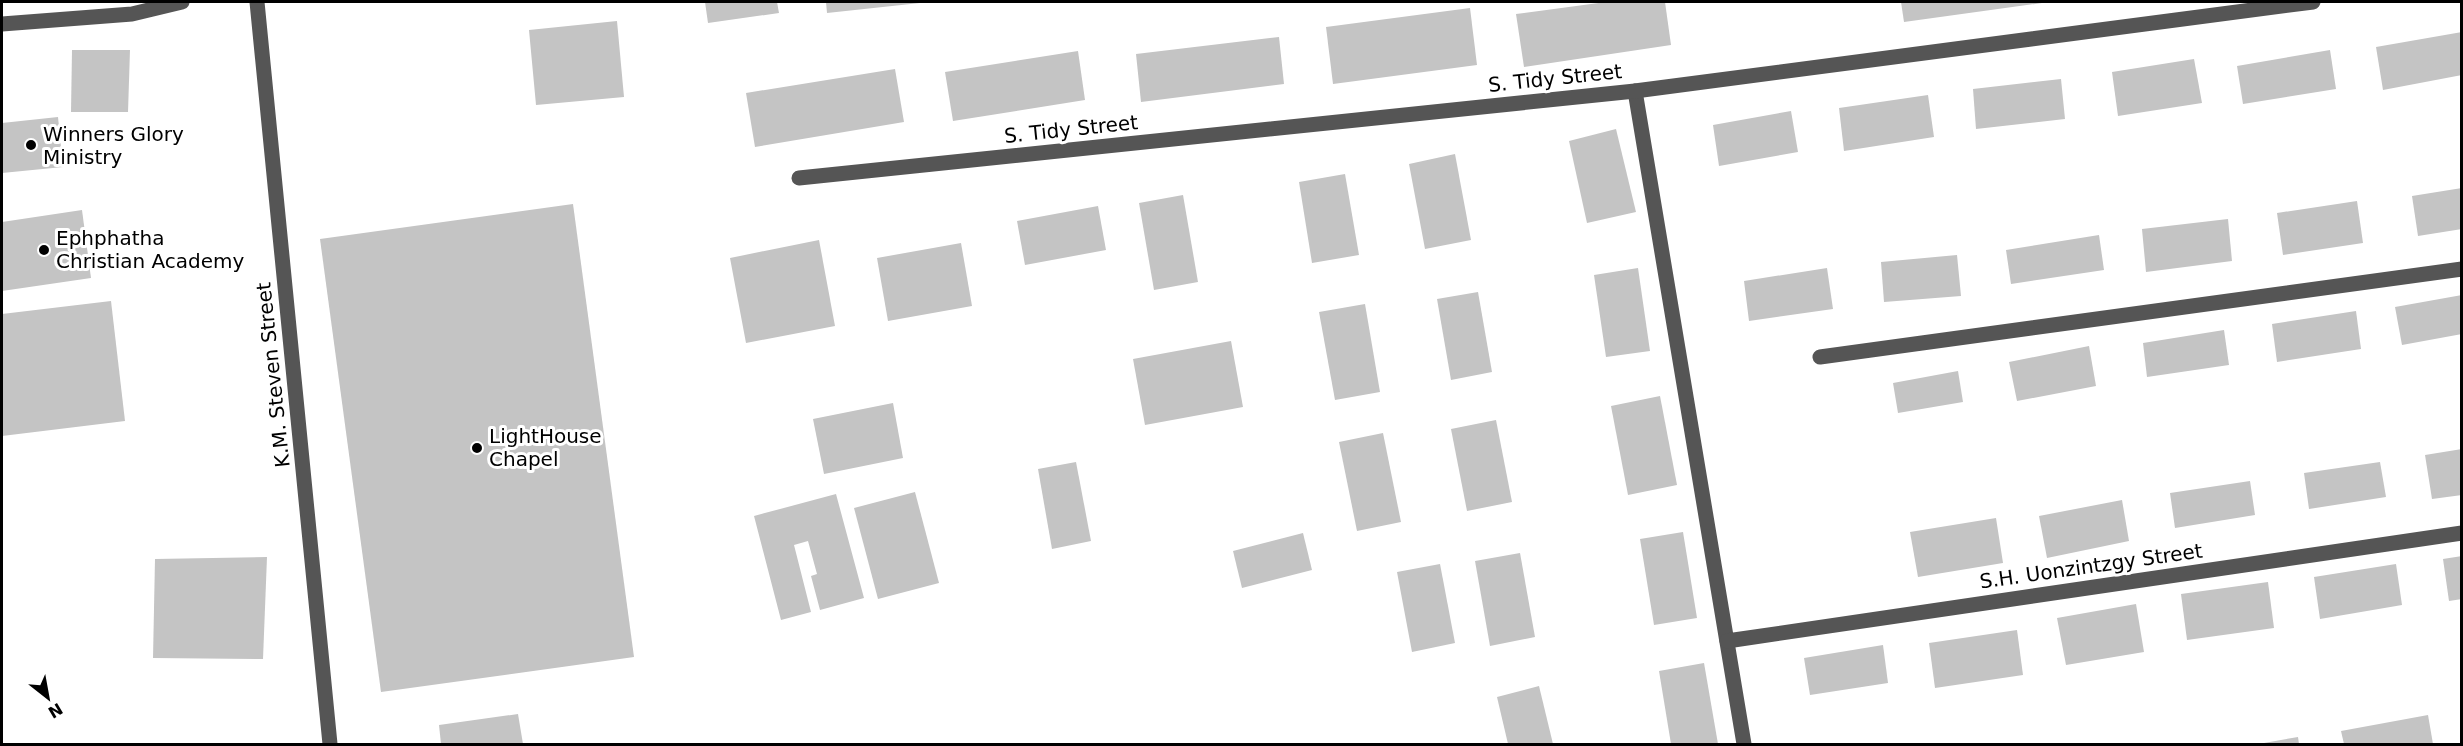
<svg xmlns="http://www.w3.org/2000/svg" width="2463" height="746" font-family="'DejaVu Sans',sans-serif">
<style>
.building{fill:#c4c4c4}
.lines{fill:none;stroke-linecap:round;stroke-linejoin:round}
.minor{stroke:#555;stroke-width:15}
.poi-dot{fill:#000;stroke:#fff;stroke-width:2}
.labels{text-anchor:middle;stroke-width:6;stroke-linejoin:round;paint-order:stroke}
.street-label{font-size:20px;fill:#000;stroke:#fff}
.poi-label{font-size:20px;fill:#000;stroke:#fff;text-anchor:start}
</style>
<rect width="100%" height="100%" fill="#fff"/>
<g class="building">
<polygon points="705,2 777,2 779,13 708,23"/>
<polygon points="826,2 920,2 920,3 827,13"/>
<polygon points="1606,2 1665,2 1671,45 1524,67 1516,14"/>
<polygon points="1901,2 2042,2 2042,3 1904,22"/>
<polygon points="1470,8 1477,65 1333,84 1326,27"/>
<polygon points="617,21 624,97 536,105 529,30"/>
<polygon points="2462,32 2462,75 2383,90 2376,47"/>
<polygon points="1279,37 1284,84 1141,102 1136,54"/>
<polygon points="72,50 130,50 128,112 71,112"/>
<polygon points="2330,50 2336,89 2243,104 2237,66"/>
<polygon points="1078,51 1085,100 953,121 945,72"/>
<polygon points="2194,59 2202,103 2118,116 2112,72"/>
<polygon points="895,69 904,122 755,147 746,93"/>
<polygon points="2061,79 2065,119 1976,129 1973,89"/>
<polygon points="1928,95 1934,137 1844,151 1839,108"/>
<polygon points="1791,111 1798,152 1719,166 1713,125"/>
<polygon points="58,117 63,167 2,173 2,123"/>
<polygon points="1616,129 1636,212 1587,223 1569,141"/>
<polygon points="1455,154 1471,240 1425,249 1409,164"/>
<polygon points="1345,174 1359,255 1312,263 1299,182"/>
<polygon points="2462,188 2462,229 2418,236 2412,196"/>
<polygon points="1183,195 1198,282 1154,290 1139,203"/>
<polygon points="2357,201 2363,243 2283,255 2277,213"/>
<polygon points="573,204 634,657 381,692 320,239"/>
<polygon points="1098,206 1106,250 1025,265 1017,221"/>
<polygon points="82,210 91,278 2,291 2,222"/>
<polygon points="2228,219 2232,261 2146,272 2142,229"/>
<polygon points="2099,235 2104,270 2011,284 2006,250"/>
<polygon points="819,240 835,326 746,343 730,258"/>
<polygon points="961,243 972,306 888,321 877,258"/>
<polygon points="1957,255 1961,296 1884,302 1881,262"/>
<polygon points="1638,268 1650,351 1606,357 1594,275"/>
<polygon points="1827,268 1833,309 1749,321 1744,281"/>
<polygon points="1478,292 1492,372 1451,380 1437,299"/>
<polygon points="2462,295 2462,334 2402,345 2395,307"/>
<polygon points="111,301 125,421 2,436 2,314"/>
<polygon points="1365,304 1380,392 1335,400 1319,312"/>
<polygon points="2356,311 2361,349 2277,362 2272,324"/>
<polygon points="2224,330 2229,365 2147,377 2143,343"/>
<polygon points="1231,341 1243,407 1145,425 1133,359"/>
<polygon points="2089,346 2096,386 2017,401 2009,362"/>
<polygon points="1958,371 1963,402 1898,413 1893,383"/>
<polygon points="1660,396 1677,485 1628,495 1611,406"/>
<polygon points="893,403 903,458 824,474 813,419"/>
<polygon points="1496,420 1512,502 1467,511 1451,429"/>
<polygon points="1383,433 1401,522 1357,531 1339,442"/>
<polygon points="2462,449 2462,495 2432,499 2425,455"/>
<polygon points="1076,462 1091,541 1052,549 1038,469"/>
<polygon points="2380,462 2386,497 2309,509 2304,473"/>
<polygon points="2250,481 2255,515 2175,528 2170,493"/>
<polygon points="915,492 939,583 878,599 854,508"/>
<polygon points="836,494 864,598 820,610 811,576 817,574 808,541 794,545 811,612 781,620 754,516"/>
<polygon points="2122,500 2129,541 2047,558 2039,516"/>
<polygon points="1996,518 2003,563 1918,577 1910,532"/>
<polygon points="1683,532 1697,618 1654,625 1640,539"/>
<polygon points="1303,533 1312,570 1242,588 1233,551"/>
<polygon points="1520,553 1535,637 1490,646 1475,561"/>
<polygon points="2462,556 2462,599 2449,601 2443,559"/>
<polygon points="267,557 263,659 153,658 155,559"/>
<polygon points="1440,564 1455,643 1412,652 1397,572"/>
<polygon points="2396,564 2402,605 2320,619 2314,577"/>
<polygon points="2268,582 2274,628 2187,640 2181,594"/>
<polygon points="2136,604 2144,652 2066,665 2057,618"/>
<polygon points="2017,630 2023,675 1935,688 1929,643"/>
<polygon points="1883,645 1888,683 1810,695 1804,658"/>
<polygon points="1704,663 1718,744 1671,744 1659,671"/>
<polygon points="1539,686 1553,744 1508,744 1497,697"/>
<polygon points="518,714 523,744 441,744 439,725"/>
<polygon points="2428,715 2433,744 2344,744 2341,731"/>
<polygon points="2298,737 2299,744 2264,744 2264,743"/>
</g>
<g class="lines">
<g class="minor">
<polyline points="257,2 330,744"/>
<polyline points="2,24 132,14 182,2"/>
<polyline points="1635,91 1744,744"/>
<polyline points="799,178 1635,91 2313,2"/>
<polyline points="1820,357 2462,269"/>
<polyline points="1727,641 2462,533"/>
</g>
</g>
<g class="poi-dot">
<circle cx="31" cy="145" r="6"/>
<circle cx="44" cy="250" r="6"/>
<circle cx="477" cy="448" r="6"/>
</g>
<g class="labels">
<g class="street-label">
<text transform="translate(1555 78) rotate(-6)" y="7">S. Tidy Street</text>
<text transform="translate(1071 129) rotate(-6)" y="7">S. Tidy Street</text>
<text transform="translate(273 375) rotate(-96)" y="7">K.M. Steven Street</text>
<text transform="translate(2091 566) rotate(-8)" y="7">S.H. Uonzintzgy Street</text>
</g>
<g class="poi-label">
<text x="43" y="141">Winners Glory<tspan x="43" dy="23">Ministry</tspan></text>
<text x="56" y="245">Ephphatha<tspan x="56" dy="23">Christian Academy</tspan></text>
<text x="489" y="443">LightHouse<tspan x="489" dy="23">Chapel</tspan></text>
</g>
</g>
<rect width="2463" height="746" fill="none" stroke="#000000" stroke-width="6"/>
<g transform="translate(48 698) rotate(149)" stroke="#ffffff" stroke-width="4.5" paint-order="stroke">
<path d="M0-4.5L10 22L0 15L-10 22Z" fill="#000000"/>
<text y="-9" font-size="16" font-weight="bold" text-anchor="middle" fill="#000000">N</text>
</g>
</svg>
